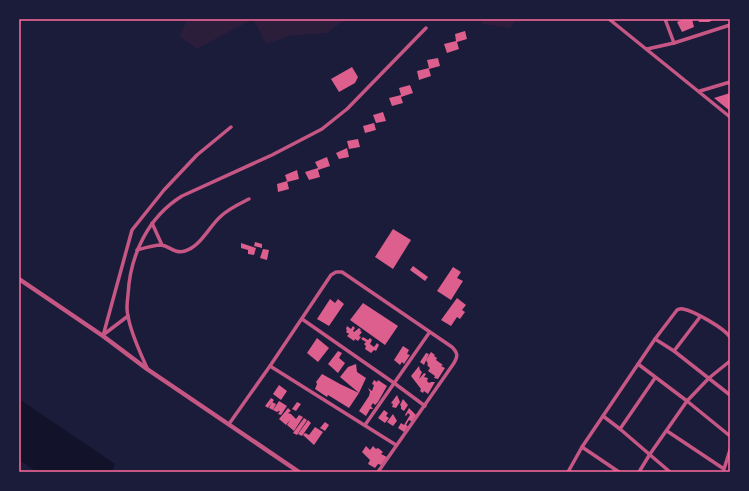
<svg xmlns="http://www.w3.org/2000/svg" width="749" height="491" font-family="Roboto,sans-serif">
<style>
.green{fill:#2a1e3b}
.water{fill:#12122b}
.building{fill:#dd5f8e}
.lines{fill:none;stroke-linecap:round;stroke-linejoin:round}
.minor{stroke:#c65784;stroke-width:3.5}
.tertiary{stroke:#c65784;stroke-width:4.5}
.neatline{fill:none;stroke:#ff6b9d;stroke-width:1.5}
</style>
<rect width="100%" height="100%" fill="#1b1b3a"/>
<g class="green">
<polygon points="188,19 346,19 327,33 289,36 266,44 253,19 197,49 179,36"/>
<polygon points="483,19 518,19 510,28 482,24"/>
</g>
<polygon class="water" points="19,399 115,464 112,472 37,472 19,460"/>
<g class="building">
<polygon points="684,19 692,19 694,27 682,32 677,22"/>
<polygon points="698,19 715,19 709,22 699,22"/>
<polygon points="465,31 467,39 457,42 459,49 447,53 444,44 456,41 455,34"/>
<polygon points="438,58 440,66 429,69 431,76 419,80 417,71 429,68 427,60"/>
<polygon points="352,67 358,77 355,83 339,92 331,79"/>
<polygon points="410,85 413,93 401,97 403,103 392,106 389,98 401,95 399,88"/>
<polygon points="730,93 730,111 714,98"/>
<polygon points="383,112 386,121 376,123 373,115"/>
<polygon points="374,123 376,130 365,133 363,126"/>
<polygon points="358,139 360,147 349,149 347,141"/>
<polygon points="347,148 349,157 339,159 336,153"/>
<polygon points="327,157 330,166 318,170 320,177 309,180 305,172 318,168 315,162"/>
<polygon points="297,170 299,179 287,182 287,181 289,189 278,192 277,184 287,181 285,175"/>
<polygon points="393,229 411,240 393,269 375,257"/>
<polygon points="255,242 262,244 262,248 254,246"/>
<polygon points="241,243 256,248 254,255 248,254 248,250 241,248"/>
<polygon points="263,249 269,250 267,260 260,258"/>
<polygon points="413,266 428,277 425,281 410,270"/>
<polygon points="453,267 461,272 457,278 463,281 451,300 437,291"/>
<polygon points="457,298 466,305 462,310 465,312 460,319 457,317 451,326 441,320"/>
<polygon points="330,299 335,303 338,299 344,304 329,326 317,319"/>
<polygon points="363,303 398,326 385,345 350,320"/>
<polygon points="347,326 351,329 353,326 355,328 353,331 354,332 359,328 361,330 360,331 362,332 359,336 361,337 358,341 355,339 354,341 347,336 349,334 346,332 347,330 346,329"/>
<polygon points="363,337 368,340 370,338 372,340 370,344 374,347 377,343 379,345 376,351 374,350 371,353 365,349 366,346 364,344 366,342 361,339"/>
<polygon points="317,338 329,348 318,362 307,353"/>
<polygon points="403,346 409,350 407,354 410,355 404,364 402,362 400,365 394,360"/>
<polygon points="338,351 342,353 339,358 345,363 338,373 328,364"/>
<polygon points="431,352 435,355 434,356 437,358 436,360 443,365 441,366 445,368 438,379 434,378 435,376 428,371 430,368 427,365 428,364 426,360"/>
<polygon points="426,353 429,354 424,365 420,362"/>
<polygon points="356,364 357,372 366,378 359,393 349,408 328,395 327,397 315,389 317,384 316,382 322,374 340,384 359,393 340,377 348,367"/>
<polygon points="419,366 420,370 422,372 419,379 424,373 426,374 424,377 428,378 427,381 429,383 431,382 435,382 428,394 424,391 423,393 420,391 421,389 411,376"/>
<polygon points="374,380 377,382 378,380 387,386 378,402 375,405 373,403 371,406 373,409 370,409 366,416 359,411 369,396 370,392 368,388 372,391 374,385 372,384"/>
<polygon points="279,385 287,391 281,400 273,394"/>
<polygon points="397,395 400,402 396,408 392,407 393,404 391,403"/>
<polygon points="271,398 274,400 268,408 265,406"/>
<polygon points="403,399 408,405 404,411 401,409 401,406 400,405"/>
<polygon points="279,401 287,406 281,415 278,414 280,411 279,411 277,412 273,410"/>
<polygon points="272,402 276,404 273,410 269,408"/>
<polygon points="297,402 301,404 296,411 292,409"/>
<polygon points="288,408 291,411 288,413 291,414 296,419 299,415 303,417 294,431 287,425 290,420 286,425 279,419"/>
<polygon points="409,408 416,415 413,422 409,420 406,425 408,426 404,432 398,428 401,423 404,425 410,415 408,413 406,416 405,415"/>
<polygon points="384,410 388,413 386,416 389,418 385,423 378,418"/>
<polygon points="393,414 397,421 393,426 387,422"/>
<polygon points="304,418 307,420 297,435 293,433"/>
<polygon points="308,420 311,423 302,436 298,434"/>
<polygon points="325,422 329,425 325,431 320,428"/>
<polygon points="315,427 323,432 314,445 303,435 305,433 309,435"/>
<polygon points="366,446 370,450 373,446 376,449 378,448 383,452 381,454 387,457 381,465 378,464 375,468 368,464 370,460 362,452"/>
</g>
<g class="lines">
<g class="minor">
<polyline points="609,19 730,117"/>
<polyline points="665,19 674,43"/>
<polyline points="647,49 674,43 730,25"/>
<polyline points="700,91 730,82"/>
<polyline points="152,223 162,245"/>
<path d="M137,250C144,248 154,245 161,245C170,246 174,254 185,251C200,247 209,227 220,217C228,209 239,204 249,199"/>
<polyline points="302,319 394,383 425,406"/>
<polyline points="103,335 128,316"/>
<polyline points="103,336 132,230 164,190 197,155 231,127"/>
<polyline points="655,339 674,351 730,395"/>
<polyline points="674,351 700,317"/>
<polyline points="638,364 687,401 730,436"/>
<polyline points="270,366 396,445"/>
<path d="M147,368C140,352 131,334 128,316C126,309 127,302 128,295C130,255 148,217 182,196L272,155L322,129L347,109L426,28"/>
<polyline points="655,378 620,429 670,472"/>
<polyline points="603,416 620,429"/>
<path d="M229,424L270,366L331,275L336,272H342L452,347C458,353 458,356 454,363L378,472"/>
<polyline points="365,425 429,333"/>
<polyline points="667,431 724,469 730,450"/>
<polyline points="582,447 619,472"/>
<path d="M568,472L582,447L655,339L677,310C680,309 680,308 683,309C694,311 724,328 730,337"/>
<polyline points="639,472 650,454 687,401 709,378 730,361"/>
</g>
<polyline class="tertiary" points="19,279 103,336 147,369 299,472"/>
</g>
<rect width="749" height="491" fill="none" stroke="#1b1b3a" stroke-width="40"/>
<rect x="20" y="20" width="709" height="451" class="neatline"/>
</svg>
